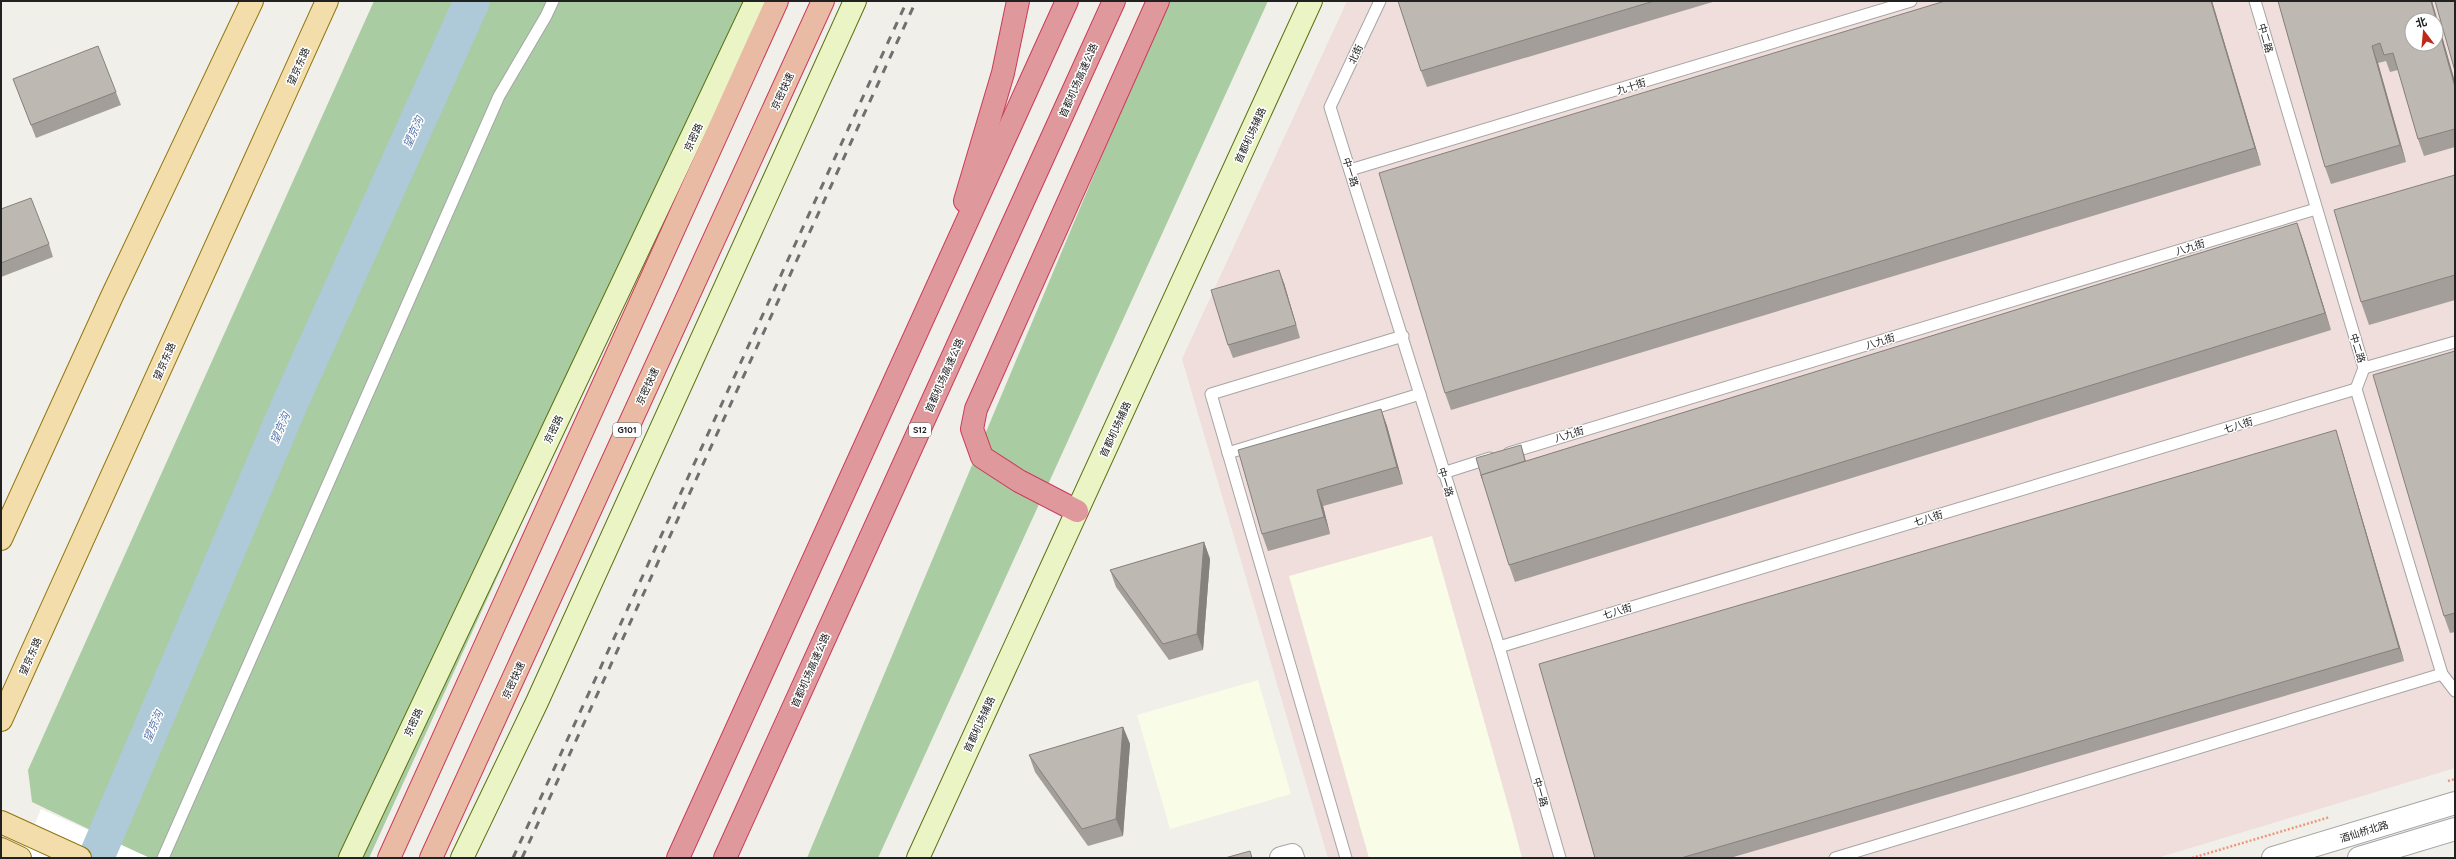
<svg xmlns="http://www.w3.org/2000/svg" width="2456" height="859" font-family="Quicksand,'Noto Sans SC',sans-serif">
<style>
.commercial{fill:#efdedb;fill-rule:evenodd}
.education{fill:#f9fce6}
.forest{fill:#a9cca2}
.pier{fill:#fff}
.lines{fill:none;stroke-linecap:round;stroke-linejoin:round}
.river{stroke:#aecad9;stroke-width:36}
.service-casing{stroke:#a5a5a5;stroke-width:13}
.minor-casing{stroke:#a5a5a5;stroke-width:24}
.tertiary-casing{stroke:#a5a5a5;stroke-width:24}
.secondary-casing{stroke:#597011;stroke-width:24}
.primary-casing{stroke:#8f7510;stroke-width:24}
.trunk-casing{stroke:#ca3a59;stroke-width:24}
.motorway-casing{stroke:#ca3a59;stroke-width:24}
.path{stroke:#ed987e;stroke-width:2.5;stroke-dasharray:2 2;stroke-linecap:butt}
.service{stroke:#fff;stroke-width:11}
.minor{stroke:#fff;stroke-width:22}
.tertiary{stroke:#fff;stroke-width:22}
.secondary{stroke:#ebf4c4;stroke-width:22}
.primary{stroke:#f3ddab;stroke-width:22}
.trunk{stroke:#e9bba4;stroke-width:22}
.motorway{stroke:#df999d;stroke-width:22}
.rail{stroke:#6f6f6f;stroke-width:3;stroke-dasharray:8 8;stroke-linecap:butt}
.wall{fill:#a39e99}
.shaded-wall{fill:#85817d}
.building{fill:#beb8b2;stroke:#85817d;fill-rule:evenodd}
.labels{text-anchor:middle;stroke-width:3;stroke-linejoin:round;paint-order:stroke}
.shield{fill:#fff;stroke:#646464;stroke-width:1}
.shield-label{font-size:9px;font-weight:bold;fill:#212121}
.street-label{font-size:10px;fill:#212121;stroke:#fff}
.water-label{font-size:11px;font-style:italic;fill:#5675a8;stroke:#fff}
</style>
<rect width="100%" height="100%" fill="#f1efe9"/>
<path class="commercial" d="M1347,1H2455V768L2157,858H1328L1182,359ZM2412,20H2436V44H2412Z"/>
<g class="education">
<polygon points="1432,536 1511,816 1522,858 1369,858 1289,576"/>
<polygon points="1258,680 1291,794 1170,829 1137,715"/>
</g>
<g class="forest">
<polygon points="374,1 760,1 369,858 149,858 32,802 28,770"/>
<polygon points="1167,1 1268,1 878,858 807,858"/>
</g>
<polygon class="pier" points="41,809 150,858 21,858"/>
<g class="lines">
<polyline class="river" points="96,858 291,401 472,1"/>
<g class="service-casing">
<g id="service">
<polyline points="1380,1 1330,107 1499,647 1560,858"/>
<polyline points="2255,1 2364,368 2356,389 2442,674 2455,691"/>
<polyline points="1350,170 1911,1"/>
<polyline points="2364,368 2455,342"/>
<polyline points="1228,453 1420,394"/>
<polyline points="1509,453 2316,209"/>
<polyline points="1443,473 1490,458"/>
<polyline points="1499,647 2356,389"/>
<polyline points="163,858 499,96 546,16 553,1"/>
<polyline points="1346,858 1211,394 1403,336"/>
<polyline points="1835,858 2442,674"/>
</g>
</g>
<g class="minor-casing">
<polyline id="minor" points="1281,858 1292,855 1293,858"/>
</g>
<g class="tertiary-casing">
<g id="tertiary">
<polyline points="2273,858 2455,803"/>
<polyline points="2359,858 2455,829"/>
</g>
</g>
<g class="secondary-casing">
<g id="secondary">
<path d="M350,858C483,571 623,288 756,1"/>
<polyline points="462,858 537,702 855,1"/>
<polyline points="918,858 1311,1"/>
</g>
</g>
<g class="primary-casing">
<g id="primary">
<polyline points="1,539 112,296 252,1"/>
<polyline points="1,720 327,1"/>
<polyline points="1,822 80,858"/>
<polyline points="1,849 20,858"/>
</g>
</g>
<g class="trunk-casing">
<g id="trunk">
<polyline points="389,858 777,1"/>
<polyline points="431,858 823,1"/>
</g>
</g>
<g class="motorway-casing">
<g id="motorway">
<polyline points="965,201 1003,73 1018,1"/>
<polyline points="1077,511 1019,481 982,457 972,429 976,409 1158,1"/>
<polyline points="678,858 1067,1"/>
<polyline points="725,858 1114,1"/>
</g>
</g>
<g class="path">
<polyline points="2448,781 2455,779"/>
<polyline points="2192,858 2330,817"/>
</g>
<use href="#service" class="service"/>
<use href="#minor" class="minor"/>
<use href="#tertiary" class="tertiary"/>
<use href="#secondary" class="secondary"/>
<use href="#primary" class="primary"/>
<use href="#trunk" class="trunk"/>
<use href="#motorway" class="motorway"/>
<g class="rail">
<polyline points="513,858 907,1"/>
<polyline points="522,858 916,1"/>
</g>
</g>
<g class="wall">
<polygon points="1398,1 1716,1 1427,87 1421,71"/>
<polygon points="1945,1 2212,1 2261,165 1451,410 1445,393"/>
<polygon points="2278,1 2432,1 2455,82 2455,147 2424,156 2418,139 2398,70 2390,72 2386,61 2378,63 2406,162 2331,184 2325,167"/>
<polygon points="18,92 116,92 121,105 36,138"/>
<polygon points="2455,175 2455,300 2369,325 2361,302"/>
<polygon points="1,209 49,244 53,257 1,277"/>
<polygon points="2297,223 2303,240 2331,330 1515,582 1509,565 1521,445 1526,461"/>
<polygon points="1284,283 1300,338 1233,358 1228,345"/>
<polygon points="2455,351 2455,632 2450,633 2444,616"/>
<polygon points="1381,409 1387,426 1403,484 1323,506 1330,534 1268,551 1262,534"/>
<polygon points="2336,430 2340,443 2404,661 1730,858 1595,858"/>
<polygon points="1204,542 1210,559 1203,650 1169,660 1116,587 1110,570"/>
<polygon points="1123,727 1130,744 1123,836 1088,846 1035,772 1029,755"/>
</g>
<g class="shaded-wall">
<polygon points="2211,1 2212,1 2261,165 2255,148"/>
<polygon points="2431,1 2432,1 2455,82 2455,87"/>
<polygon points="2372,46 2378,63 2406,162 2400,145"/>
<polygon points="2297,223 2303,240 2331,330 2325,313"/>
<polygon points="1279,270 1284,283 1300,338 1296,325"/>
<polygon points="1381,409 1387,426 1403,484 1397,467"/>
<polygon points="2336,430 2340,443 2404,661 2399,648"/>
<polygon points="1317,490 1323,506 1330,534 1324,517"/>
<polygon points="1204,542 1210,559 1203,650 1197,634"/>
<polygon points="1123,727 1130,744 1123,836 1116,819"/>
</g>
<g class="building">
<polygon points="1398,1 1654,1 1421,71"/>
<polygon points="1945,1 2211,1 2255,148 1445,393 1379,173"/>
<path d="M2278,1H2431L2455,87V129L2418,139L2393,53L2384,55L2380,43L2372,46L2400,145L2325,167ZM2412,20H2436V44H2412Z"/>
<polygon points="2435,1 2455,1 2455,71"/>
<polygon points="98,46 116,92 31,125 13,79"/>
<polygon points="2455,175 2455,275 2361,302 2334,210"/>
<polygon points="31,198 49,244 1,263 1,209"/>
<polygon points="2297,223 2325,313 1509,565 1481,475"/>
<polygon points="1279,270 1296,325 1228,345 1211,290"/>
<polygon points="2455,351 2455,613 2444,616 2373,375"/>
<polygon points="1381,409 1397,467 1317,490 1324,517 1262,534 1238,450"/>
<polygon points="2336,430 2399,648 1681,858 1595,858 1539,664"/>
<polygon points="1521,445 1525,461 1481,475 1482,478 1476,458"/>
<polygon points="1204,542 1197,634 1163,644 1110,570"/>
<polygon points="1123,727 1116,819 1082,829 1029,755"/>
<polygon points="1250,851 1252,858 1225,858"/>
</g>
<g class="labels">
<g class="shield">
<rect x="613" y="423" width="28" height="14" rx="3"/>
<rect x="909" y="423" width="22" height="14" rx="3"/>
</g>
<g class="shield-label">
<text x="627" y="433">G101</text>
<text x="920" y="433">S12</text>
</g>
<g class="street-label">
<text transform="translate(2266 38) rotate(74)" y="4">中二路</text>
<text transform="translate(1355 54) rotate(-65)" y="4">北街</text>
<text transform="translate(298 66) rotate(-66)" y="4">望京东路</text>
<text transform="translate(1078 80) rotate(-66)" y="4">首都机场高速公路</text>
<text transform="translate(1631 86) rotate(-17)" y="4">九十街</text>
<text transform="translate(782 91) rotate(-65)" y="4">京密快速</text>
<text transform="translate(1250 135) rotate(-65)" y="4">首都机场辅路</text>
<text transform="translate(693 137) rotate(-65)" y="4">京密路</text>
<text transform="translate(1351 172) rotate(72)" y="4">中一路</text>
<text transform="translate(2190 247) rotate(-17)" y="4">八九街</text>
<text transform="translate(1880 341) rotate(-17)" y="4">八九街</text>
<text transform="translate(2358 348) rotate(73)" y="4">中二路</text>
<text transform="translate(164 361) rotate(-66)" y="4">望京东路</text>
<text transform="translate(944 375) rotate(-66)" y="4">首都机场高速公路</text>
<text transform="translate(647 386) rotate(-65)" y="4">京密快速</text>
<text transform="translate(2238 425) rotate(-17)" y="4">七八街</text>
<text transform="translate(553 429) rotate(-64)" y="4">京密路</text>
<text transform="translate(1115 429) rotate(-65)" y="4">首都机场辅路</text>
<text transform="translate(1569 434) rotate(-17)" y="4">八九街</text>
<text transform="translate(1446 482) rotate(73)" y="4">中一路</text>
<text transform="translate(1928 518) rotate(-17)" y="4">七八街</text>
<text transform="translate(1617 611) rotate(-17)" y="4">七八街</text>
<text transform="translate(30 656) rotate(-66)" y="4">望京东路</text>
<text transform="translate(810 670) rotate(-66)" y="4">首都机场高速公路</text>
<text transform="translate(513 680) rotate(-65)" y="4">京密快速</text>
<text transform="translate(413 722) rotate(-65)" y="4">京密路</text>
<text transform="translate(979 724) rotate(-65)" y="4">首都机场辅路</text>
<text transform="translate(1541 792) rotate(74)" y="4">中一路</text>
<text transform="translate(2364 831) rotate(-17)" y="4">酒仙桥北路</text>
</g>
<g class="water-label">
<text transform="translate(413 132) rotate(-66)" y="4">望京沟</text>
<text transform="translate(280 428) rotate(-67)" y="4">望京沟</text>
<text transform="translate(153 726) rotate(-67)" y="4">望京沟</text>
</g>
</g>
<rect width="2456" height="859" fill="none" stroke="#212121" stroke-width="4"/>
<g transform="translate(2424 32) rotate(344)"><circle r="19" fill="#ffffff" stroke="#a6a6a6"/>
<path d="M0-3L7 15L0 10L-7 15Z" fill="#be2a15"/>
<text y="-6" font-size="11" font-weight="bold" text-anchor="middle" fill="#212121">北</text>
</g>
</svg>
